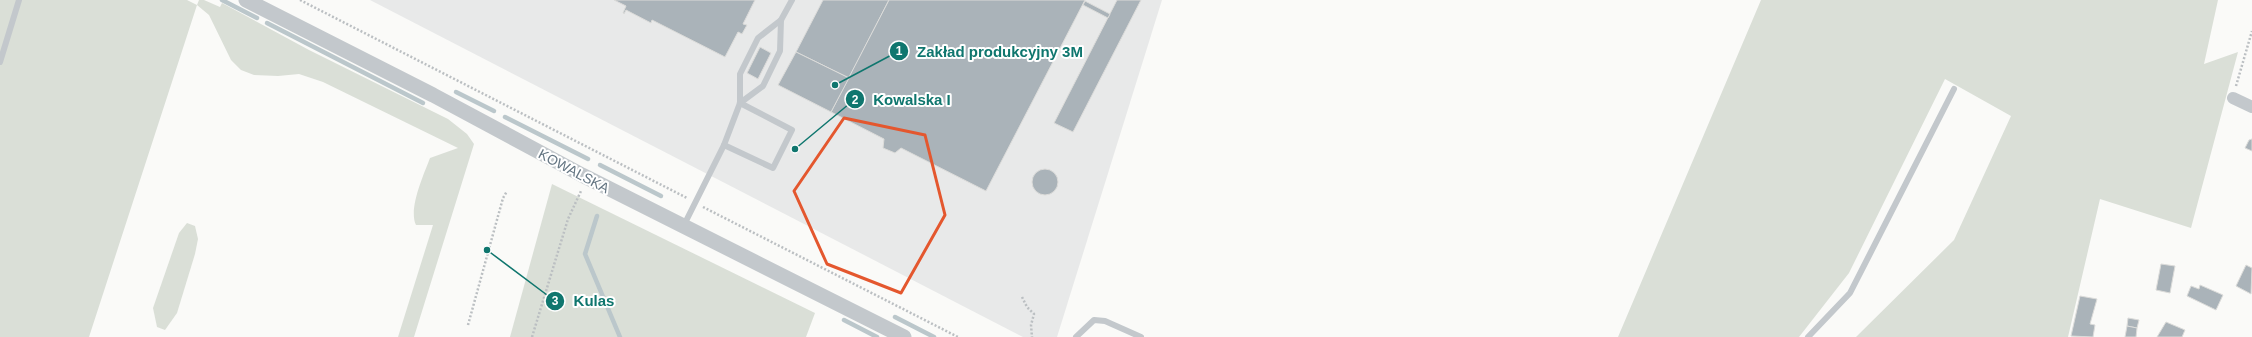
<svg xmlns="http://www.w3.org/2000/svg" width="2252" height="337" font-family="Arial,sans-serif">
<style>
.built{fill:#e8e9e9}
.green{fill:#dadfd7}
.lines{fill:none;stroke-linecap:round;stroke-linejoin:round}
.stream{stroke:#bbc7cb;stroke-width:4.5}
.building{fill:#aab3b9;stroke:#dcdcda}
.path{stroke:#bbbfc2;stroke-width:2.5;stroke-dasharray:2 2;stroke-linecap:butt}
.service{stroke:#c3c8cc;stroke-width:6}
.minor{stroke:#c3c8cc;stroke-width:12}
.tertiary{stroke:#c3c8cc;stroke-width:15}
.marked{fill:none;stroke:#e4572e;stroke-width:3;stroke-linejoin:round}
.labels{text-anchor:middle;stroke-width:4;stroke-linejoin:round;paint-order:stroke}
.street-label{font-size:14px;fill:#657683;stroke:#fff}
.leader{fill:none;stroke:#0f766e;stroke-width:1.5}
.callout-dot{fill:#0f766e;stroke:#fff;stroke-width:1.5}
.mark-label{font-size:12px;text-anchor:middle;font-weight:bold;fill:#fff}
.callout-label{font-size:15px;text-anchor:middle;font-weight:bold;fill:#0f766e;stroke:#fff;stroke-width:4;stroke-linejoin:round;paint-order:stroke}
</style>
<rect width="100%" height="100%" fill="#fafaf8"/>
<polygon class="built" points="370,0 1162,0 1057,337 1023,337"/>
<g class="green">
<path d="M0,0H187L197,5L199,0H204L220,7L222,3L309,50L448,119L467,134L474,144L414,337H398L433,225H416C408,209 424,174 430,158L458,148L323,82L299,74L278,76L254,75L241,70L231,60L209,15L197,5L89,337H0Z"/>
<polygon points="1761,0 2218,0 2204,64 2238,52 2191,228 2100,199 2068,337 1856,337 1954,240 2011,116 1945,79 1849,273 1799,337 1618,337"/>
<polygon points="552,184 815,313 806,337 510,337"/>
<polygon points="187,223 195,226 198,239 195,254 177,313 165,330 157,327 153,308 179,233"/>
</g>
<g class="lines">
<g class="stream">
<polyline points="222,0 257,18"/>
<polyline points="267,23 423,103"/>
<polyline points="456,92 494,111"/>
<polyline points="505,117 588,159"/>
<polyline points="600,165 661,196"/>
<polyline points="597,216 585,254 620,337"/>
<polyline points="895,317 934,337"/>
<polyline points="844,320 877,337"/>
</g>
</g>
<g class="building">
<polygon points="614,0 755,0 743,24 747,25 742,34 738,32 725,57 652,20 651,23 626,10 624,14 623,13 626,6"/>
<polygon points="823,0 889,0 849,78 796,52"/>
<polygon points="889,0 1085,0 986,191 901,148 895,153 883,148 884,139 831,112"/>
<polygon points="1117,0 1141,0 1073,132 1054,123"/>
<polygon points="1085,1 1110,14 1108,18 1083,5"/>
<polygon points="760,47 771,53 758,79 747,73"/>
<polygon points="796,52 849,78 831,112 778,85"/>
<polygon points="2252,139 2252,151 2245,148 2249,140"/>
<circle cx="1045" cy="182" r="13"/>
<polygon points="2161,264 2175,266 2170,293 2156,290"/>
<polygon points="2246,265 2252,268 2251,294 2236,286"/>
<polygon points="2200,285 2223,295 2216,310 2187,296 2191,286 2199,289"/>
<polygon points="2080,296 2097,299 2090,324 2095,325 2093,337 2071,336"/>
<polygon points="2128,318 2139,320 2137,328 2127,326"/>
<polygon points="2166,322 2185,330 2182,337 2157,337"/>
<polygon points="2127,326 2137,328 2136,337 2125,337"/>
</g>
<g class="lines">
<g class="path">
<polyline points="300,0 687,198"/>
<polyline points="2236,86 2252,31"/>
<polyline points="703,207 958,337"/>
<polyline points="1022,297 1027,307 1034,314 1031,325 1032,337"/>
<polyline points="468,325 503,198 507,191"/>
<polyline points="532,337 568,219 581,191"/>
</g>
<g class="service">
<polyline points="0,62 19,0"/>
<polyline points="740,103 763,86 780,51 781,20 792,0"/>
<polyline points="724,145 773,168 792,130 740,103"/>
<polyline points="684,225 724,145 740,103 740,74 758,38 781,20"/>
<polyline points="1076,337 1094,320 1105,321 1141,337"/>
<polyline points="1808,337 1850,293 1954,89"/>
</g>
<polyline class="minor" points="2233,98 2252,107"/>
<polyline class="tertiary" points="246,0 433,95 582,175 904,337"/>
</g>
<path class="marked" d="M844,118L925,135L945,215L901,293L827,264L794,191Z"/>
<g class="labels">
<g class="street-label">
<text transform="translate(574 171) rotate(28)" y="5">KOWALSKA</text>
</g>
</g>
<path class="leader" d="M835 85L899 51M795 149L855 99M487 250L555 301"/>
<g class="callout-dot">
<circle cx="835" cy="85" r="4"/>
<circle cx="795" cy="149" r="4"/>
<circle cx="487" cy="250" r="4"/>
<circle cx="899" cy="51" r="10"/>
<circle cx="855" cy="99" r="10"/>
<circle cx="555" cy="301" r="10"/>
</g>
<g class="mark-label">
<text x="899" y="55">1</text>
<text x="855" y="104">2</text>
<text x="555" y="305">3</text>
</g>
<g class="callout-label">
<text x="1000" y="57">Zakład produkcyjny 3M</text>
<text x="912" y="105">Kowalska I</text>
<text x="594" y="306">Kulas</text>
</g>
</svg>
